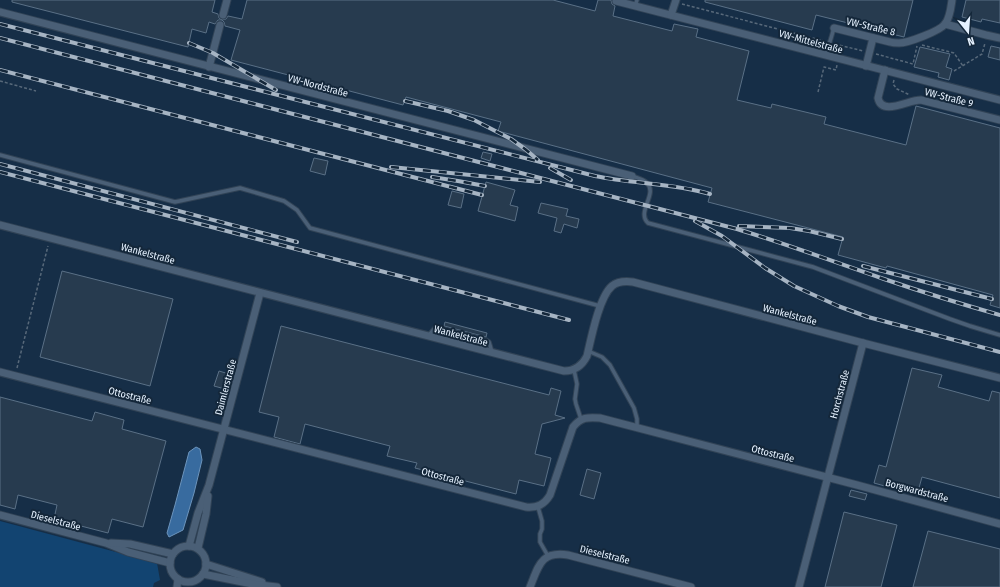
<svg xmlns="http://www.w3.org/2000/svg" width="1000" height="587" font-family="'Fira Sans Condensed',sans-serif">
<style>
.built{fill:#162e47}
.green{fill:#124471}
.water{fill:#386b9f;stroke:#6c94bc}
.building{fill:#273b4f;stroke:#5a7086}
.lines{fill:none;stroke-linecap:round;stroke-linejoin:round}
.lane-casing{stroke:#314356;stroke-width:5.5}
.street-casing{stroke:#314356;stroke-width:9}
.path{stroke:#58697a;stroke-width:1.5;stroke-dasharray:3 2;stroke-linecap:butt}
.lane{stroke:#4a5f76;stroke-width:3.5}
.street{stroke:#4a5f76;stroke-width:7}
.rail-casing{stroke:#a6b4c3;stroke-width:4}
.rail{stroke:#14273a;stroke-width:2.5;stroke-dasharray:8;stroke-linecap:butt}
.labels{text-anchor:middle;stroke-width:4;stroke-linejoin:round;paint-order:stroke}
.street-label{font-size:10px;fill:#e6f2ff;stroke:#14273a}
</style>
<rect width="100%" height="100%" fill="#14273a"/>
<rect class="built" x="0" y="0" width="1000" height="587"/>
<polygon class="green" points="0,521 157,563 160,580 154,583 153,587 0,587"/>
<polygon class="water" points="196,447 200,449 202,460 194,493 183,530 169,537 167,533 175,505 189,452"/>
<g class="building">
<polygon points="12,0 215,0 212,12 218,14 219,18 222,20 226,19 228,16 242,19 247,0 553,0 595,11 598,0 611,0 612,4 615,6 613,16 672,31 674,24 698,29 696,37 749,51 737,100 771,108 772,104 826,117 824,124 906,145 916,106 1000,128 1000,308 990,305 993,295 887,266 886,268 838,255 843,237 708,202 712,188 498,131 501,122 406,97 403,105 231,60 240,30 225,26 224,22 222,20 218,20 215,24 209,22 206,33 192,29 188,47 12,2"/>
<polygon points="705,0 913,0 904,37 816,15 812,30 705,2"/>
<polygon points="966,0 1000,0 1000,23 982,19 981,22 962,17"/>
<polygon points="991,46 1000,48 1000,60 988,57"/>
<polygon points="920,47 950,54 946,67 952,69 949,80 938,77 939,73 914,67"/>
<polygon points="483,152 492,154 490,161 481,158"/>
<polygon points="314,158 328,161 325,175 310,171"/>
<polygon points="486,182 515,190 510,205 518,207 515,221 478,211"/>
<polygon points="452,191 464,194 461,208 448,205"/>
<polygon points="541,203 568,209 566,216 579,219 577,228 564,224 561,233 554,231 557,218 538,213"/>
<polygon points="62,271 173,299 150,386 40,357"/>
<polygon points="445,322 487,333 486,337 444,326"/>
<polygon points="281,326 549,395 551,388 561,391 555,415 565,418 542,424 535,454 551,458 544,486 519,480 516,494 415,468 417,463 387,456 390,446 305,424 300,444 274,437 279,417 259,412"/>
<polygon points="442,332 484,343 483,345 442,334"/>
<polygon points="912,368 942,375 938,387 989,401 992,391 1000,393 1000,498 922,477 917,495 874,483 879,465 886,467"/>
<polygon points="219,371 229,374 225,389 214,386"/>
<polygon points="0,397 92,421 95,412 124,420 122,429 166,441 143,527 112,519 108,533 54,519 57,505 18,495 15,509 0,505"/>
<polygon points="587,469 601,473 594,499 580,495"/>
<polygon points="851,490 867,494 865,500 849,496"/>
<polygon points="844,512 897,525 881,587 825,587"/>
<polygon points="928,531 1000,549 1000,587 913,587"/>
</g>
<g class="lines">
<g class="lane-casing">
<g id="lane">
<polyline points="635,6 637,0"/>
<polyline points="826,55 834,28"/>
<polyline points="0,155 175,202 240,188 284,201 297,210 310,228 600,306"/>
<path d="M632,176C637,178 643,179 647,183C658,194 636,212 648,223L813,267L950,319L970,326L1000,335"/>
<polyline points="429,335 434,329 439,328 486,340 489,342 492,352"/>
<polyline points="588,351 602,357 610,365 634,408 637,419 637,427"/>
<polyline points="574,370 577,384 575,399 576,404 581,419"/>
<polyline points="538,507 542,521 542,529 540,534 540,542 548,556"/>
</g>
</g>
<g class="street-casing">
<g id="street">
<polyline points="616,1 1000,100"/>
<polyline points="0,12 632,176"/>
<polyline points="223,15 227,0"/>
<polyline points="671,15 676,0"/>
<polyline points="945,24 986,35 1000,38"/>
<path d="M834,28L890,42C893,43 896,43 899,43C908,43 940,31 945,24C950,18 951,7 952,0"/>
<polyline points="866,66 873,38"/>
<polyline points="209,67 220,25"/>
<path d="M885,70L878,98C882,117 910,99 921,100L1000,120"/>
<path d="M0,225L564,371C575,371 582,366 587,356C591,339 599,297 612,286C618,281 625,281 633,282L863,343"/>
<path d="M0,372L526,507C537,508 544,505 550,495L573,427C581,417 588,417 600,418L857,485L1000,524"/>
<polyline points="0,515 106,543 128,552 170,563"/>
<polyline points="111,543 130,544 173,554"/>
<polyline points="189,546 198,513 209,485 260,293"/>
<circle cx="188" cy="564" r="18"/>
<polyline points="198,548 206,514 208,496"/>
<polyline points="206,564 262,582"/>
<polyline points="203,574 252,584 277,587"/>
<polyline points="177,587 178,579"/>
<path d="M530,587C539,565 541,551 568,555L691,587"/>
<polyline points="799,587 863,343 1000,378"/>
</g>
</g>
<g class="path">
<polyline points="682,4 824,41"/>
<polyline points="835,44 863,51"/>
<polyline points="922,45 954,53 963,66"/>
<polyline points="876,54 913,64 917,46"/>
<polyline points="954,71 982,54 985,43"/>
<polyline points="894,80 893,84 897,89 910,95"/>
<polyline points="0,81 36,91"/>
<polyline points="818,92 824,67 836,70 837,65"/>
<polyline points="17,368 48,246"/>
</g>
<use href="#lane" class="lane"/>
<use href="#street" class="street"/>
<g class="rail-casing">
<g id="rail">
<path d="M0,24L595,176C633,184 673,183 710,194"/>
<path d="M0,38L737,229C786,244 835,262 884,279C922,292 961,304 1000,315"/>
<polyline points="189,43 213,53 276,90"/>
<polyline points="0,70 482,195"/>
<polyline points="405,101 448,111 474,120 511,139 525,149 538,160"/>
<polyline points="0,164 297,242"/>
<polyline points="391,167 540,182"/>
<polyline points="550,168 571,180"/>
<polyline points="0,172 569,320"/>
<polyline points="432,177 458,181 485,186"/>
<polyline points="695,221 722,236 765,268 794,286 838,306 868,317 1000,352"/>
<polyline points="739,226 790,228 809,231 842,239"/>
<polyline points="863,266 992,299"/>
</g>
</g>
<use href="#rail" class="rail"/>
</g>
<g class="labels">
<g class="street-label">
<text transform="translate(871 26) rotate(13)" y="4">VW-Straße 8</text>
<text transform="translate(811 41) rotate(15)" y="4">VW-Mittelstraße</text>
<text transform="translate(318 85) rotate(15)" y="4">VW-Nordstraße</text>
<text transform="translate(949 97) rotate(14)" y="4">VW-Straße 9</text>
<text transform="translate(148 253) rotate(15)" y="4">Wankelstraße</text>
<text transform="translate(790 314) rotate(15)" y="4">Wankelstraße</text>
<text transform="translate(461 335) rotate(15)" y="4">Wankelstraße</text>
<text transform="translate(225 387) rotate(-75)" y="4">Daimlerstraße</text>
<text transform="translate(839 394) rotate(-75)" y="4">Horchstraße</text>
<text transform="translate(130 395) rotate(14)" y="4">Ottostraße</text>
<text transform="translate(773 453) rotate(14)" y="4">Ottostraße</text>
<text transform="translate(443 476) rotate(15)" y="4">Ottostraße</text>
<text transform="translate(917 490) rotate(15)" y="4">Borgwardstraße</text>
<text transform="translate(56 520) rotate(15)" y="4">Dieselstraße</text>
<text transform="translate(605 554) rotate(14)" y="4">Dieselstraße</text>
</g>
</g>
<g transform="translate(968 32) rotate(163)" stroke="#14273a" stroke-width="3" paint-order="stroke">
<path d="M0-3L7 15L0 10L-7 15Z" fill="#e6f2ff"/>
<text y="-6" font-size="11" font-weight="bold" text-anchor="middle" fill="#e6f2ff">N</text>
</g>
</svg>
